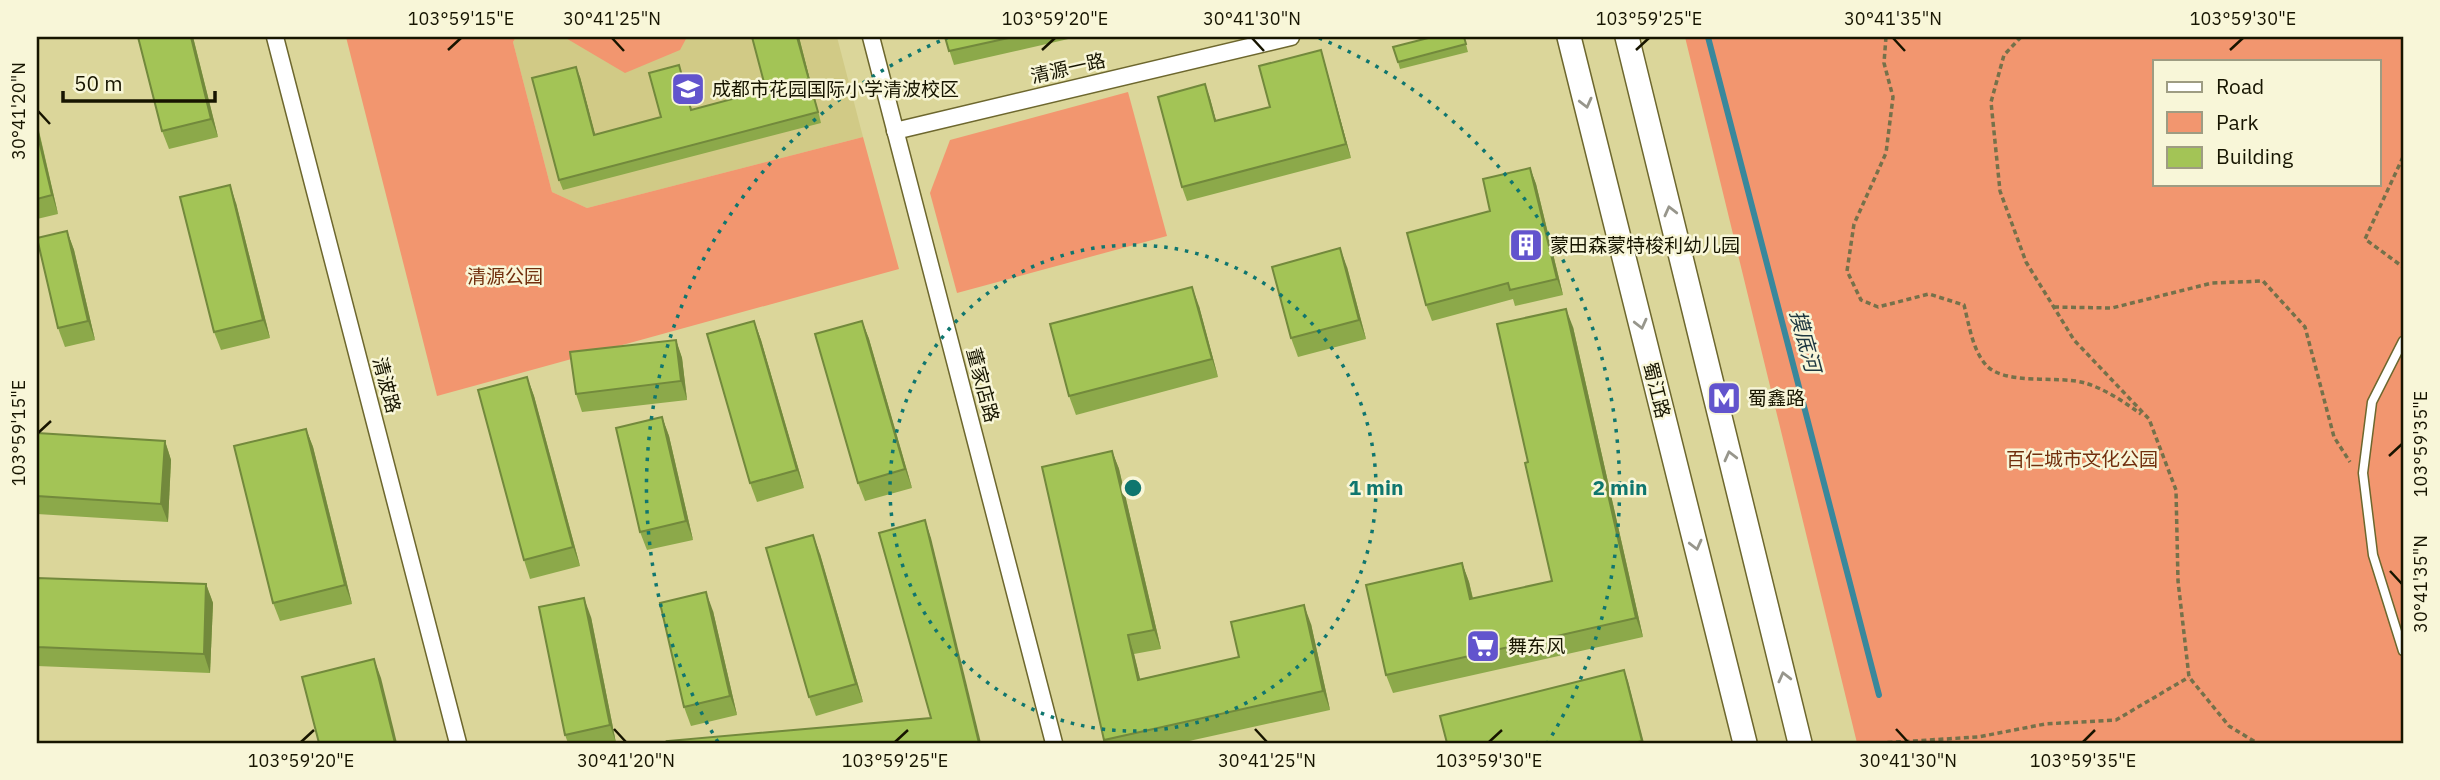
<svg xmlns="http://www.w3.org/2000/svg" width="2440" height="780" font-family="'IBM Plex Sans','Noto Sans SC',sans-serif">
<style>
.built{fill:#d1ca86}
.green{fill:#f2966f;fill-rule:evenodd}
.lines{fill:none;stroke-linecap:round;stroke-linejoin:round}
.stream{stroke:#39889c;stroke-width:6}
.lane-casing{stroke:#6d672e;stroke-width:11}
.street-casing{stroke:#6d672e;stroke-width:19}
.secondary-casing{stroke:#6d672e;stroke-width:26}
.path{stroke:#75714a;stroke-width:3.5;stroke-dasharray:5 3.5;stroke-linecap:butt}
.lane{stroke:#fff;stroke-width:8}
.street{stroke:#fff;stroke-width:16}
.secondary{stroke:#fff;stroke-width:23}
.wall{fill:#8ca94a}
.shaded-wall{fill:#72893c}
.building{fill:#a3c456;stroke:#72893c;stroke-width:2}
.oneway{stroke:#97968c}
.ticks{fill:none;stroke:#171500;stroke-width:2.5}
.ring{fill:none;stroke:#0f766e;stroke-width:3.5;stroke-dasharray:3.5 7}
.labels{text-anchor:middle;stroke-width:5;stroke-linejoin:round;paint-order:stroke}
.street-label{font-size:19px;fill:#171500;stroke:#f8f6d8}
.poi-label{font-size:19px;fill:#171500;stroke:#f8f6d8;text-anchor:start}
.park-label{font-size:19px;fill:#712f0d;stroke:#f8f6d8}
.water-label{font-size:21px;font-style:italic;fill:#1e3740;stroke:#f8f6d8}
.centre{fill:#0f766e;stroke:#f8f6d8;stroke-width:3.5}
.ring-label{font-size:21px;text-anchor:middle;font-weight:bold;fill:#0f766e;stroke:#f8f6d8;stroke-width:5;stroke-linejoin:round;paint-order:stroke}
.neatline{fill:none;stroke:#171500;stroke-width:2.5}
.ticks-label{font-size:18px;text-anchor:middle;fill:#171500}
</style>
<rect width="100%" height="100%" fill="#dbd69a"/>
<polygon class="built" points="516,37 837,37 863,137 587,208 552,192 513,42"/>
<g class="green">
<polygon points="346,37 516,37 513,42 552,192 587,208 863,137 899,269 437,396"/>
<polygon points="564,37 687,37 680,50 625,73"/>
<path d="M1685,37H2403V743H1857ZM2155,61H2379V184H2155Z"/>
<polygon points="1128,92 1167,236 957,293 930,193 950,140"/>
</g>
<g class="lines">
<polyline class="stream" points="1708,37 1879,695"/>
<g class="lane-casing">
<polyline id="lane" points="2403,341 2372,402 2363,473 2373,555 2403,651"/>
</g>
<g class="street-casing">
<g id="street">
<polyline points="275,37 458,743"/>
<polyline points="871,37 1054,743"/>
<polyline points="895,131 1291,37"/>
</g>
</g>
<g class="secondary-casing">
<g id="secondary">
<polyline points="1569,37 1745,743"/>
<polyline points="1627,37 1800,743"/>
</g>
</g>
<g class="path">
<path d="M1886,37L1884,63L1893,97L1886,153L1854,224L1847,271L1861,300L1878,307L1929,294L1964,305C1969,324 1972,349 1986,365C2005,386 2058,375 2085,383C2105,389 2124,402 2141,414"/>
<polyline points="2021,37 2004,55 1991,102 2000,191 2026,262 2074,340 2149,419 2176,490 2178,581 2189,677 2229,726 2257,743"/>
<polyline points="2403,157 2365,239 2403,267"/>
<polyline points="2054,307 2112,308 2212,283 2263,281 2305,327 2334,437 2350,462"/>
<polyline points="1879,743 1978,737 2045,724 2116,720 2189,677"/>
</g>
<use href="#lane" class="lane"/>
<use href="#street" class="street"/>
<use href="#secondary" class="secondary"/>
</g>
<g class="wall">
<polygon points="193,37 218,137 169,149 162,131"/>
<polygon points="799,37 821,123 563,190 559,180 580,77 595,135 661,117 682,75 692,110 766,90"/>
<polygon points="945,37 1077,37 954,65"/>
<polygon points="1464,37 1468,52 1400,69 1398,62"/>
<polygon points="1321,50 1325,64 1351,158 1187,201 1182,187 1205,84 1216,121 1270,107"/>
<polygon points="37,122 58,214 37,219"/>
<polygon points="1530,168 1536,184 1563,295 1515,306 1513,299 1432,321 1426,305 1490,211"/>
<polygon points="236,203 270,338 221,350 214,332"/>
<polygon points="67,231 74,250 95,340 65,347 58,328"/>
<polygon points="1347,267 1366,339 1298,357 1291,338"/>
<polygon points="1199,306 1218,377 1076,415 1069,396"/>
<polygon points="754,321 761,340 804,488 757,502 750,483"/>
<polygon points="862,321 869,339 912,488 865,501 858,483"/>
<polygon points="1573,327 1643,637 1393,693 1386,675 1462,563 1469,582 1473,598 1552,581 1528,462"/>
<polygon points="676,340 682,358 687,400 582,412 576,394"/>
<polygon points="527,377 534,396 580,566 530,579 524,560"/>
<polygon points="662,417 669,436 693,540 647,550 640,532"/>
<polygon points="306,429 313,447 352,604 280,621 273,603"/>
<polygon points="37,433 165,441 171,460 168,522 37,514"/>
<polygon points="1112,451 1119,469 1161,649 1134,654 1140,679 1239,657 1311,624 1330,710 1180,743 1105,743 1104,740"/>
<polygon points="820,554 863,702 816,716 809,697"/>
<polygon points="37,578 206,584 213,603 210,673 37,666"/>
<polygon points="713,611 737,715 691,726 684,707"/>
<polygon points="591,617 616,743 568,743 565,735"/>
</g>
<g class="shaded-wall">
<polygon points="191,37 193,37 218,137 211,119"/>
<polygon points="797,37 799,37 821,123 818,112"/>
<polygon points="1321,50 1325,64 1351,158 1346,144"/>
<polygon points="576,67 580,77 598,145 594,135"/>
<polygon points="1205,84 1210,98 1220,135 1215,121"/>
<polygon points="37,122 37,124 58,214 52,195 37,132"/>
<polygon points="1530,168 1536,184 1563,295 1557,279"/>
<polygon points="230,185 236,203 270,338 263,320"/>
<polygon points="67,231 74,250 95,340 88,321"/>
<polygon points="1340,248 1347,267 1366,339 1359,320"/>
<polygon points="1192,287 1199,306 1218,377 1212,359"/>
<polygon points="1566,309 1573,327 1643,637 1636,618"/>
<polygon points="754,321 761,340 804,488 797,470"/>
<polygon points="862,321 869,339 912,488 905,469"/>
<polygon points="676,340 682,358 687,400 681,381"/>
<polygon points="527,377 534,396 580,566 573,547"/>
<polygon points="662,417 669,436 693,540 686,521"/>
<polygon points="306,429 313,447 352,604 345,585"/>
<polygon points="165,441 171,460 168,522 161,504"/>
<polygon points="1112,451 1119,469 1161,649 1154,630"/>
<polygon points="925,520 931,538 981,743 979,743"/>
<polygon points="813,535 820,554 863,702 856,684"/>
<polygon points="1462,563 1469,582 1477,618 1470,599"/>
<polygon points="206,584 213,603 210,673 204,654"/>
<polygon points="706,592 713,611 737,715 730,696"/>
<polygon points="584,598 591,617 616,743 610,725"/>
<polygon points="1304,605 1311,624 1330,710 1323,691"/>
<polygon points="1128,635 1134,654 1145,699 1138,680"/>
<polygon points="374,659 381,678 397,743 395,743"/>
<polygon points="1624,670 1628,681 1644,743 1642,741"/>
</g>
<g class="building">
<polygon points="138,37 191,37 211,119 162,131"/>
<polygon points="752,37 797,37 818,112 559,180 532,78 576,67 594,135 661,117 649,73 679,65 691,110 766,90"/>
<polygon points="945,37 1013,37 949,51"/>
<polygon points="1432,37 1464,37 1466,44 1398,62 1393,47"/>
<polygon points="1321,50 1346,144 1182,187 1158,97 1205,84 1215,121 1270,107 1259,66"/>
<polygon points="37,132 52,195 37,199"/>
<polygon points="1530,168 1557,279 1510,290 1508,283 1426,305 1407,233 1490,211 1483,179"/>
<polygon points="230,185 263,320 214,332 180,197"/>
<polygon points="67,231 88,321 58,328 37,238"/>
<polygon points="1340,248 1359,320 1291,338 1272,267"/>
<polygon points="1192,287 1212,359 1069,396 1050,324"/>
<polygon points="1566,309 1636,618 1386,675 1366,585 1462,563 1470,599 1552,581 1525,463 1528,462 1497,324"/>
<polygon points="754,321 797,470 750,483 707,334"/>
<polygon points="862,321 905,469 858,483 815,334"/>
<polygon points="676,340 681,381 576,394 570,352"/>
<polygon points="527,377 573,547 524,560 478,390"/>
<polygon points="662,417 686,521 640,532 616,428"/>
<polygon points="306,429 345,585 273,603 234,446"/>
<polygon points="37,433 165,441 161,504 37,496"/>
<polygon points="1112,451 1154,630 1128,635 1138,680 1239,657 1231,622 1304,605 1323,691 1104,740 1042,467"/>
<polygon points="925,520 979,743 668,743 667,741 931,718 879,533"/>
<polygon points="813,535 856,684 809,697 766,548"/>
<polygon points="37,578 206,584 204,654 37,647"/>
<polygon points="706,592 730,696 684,707 660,603"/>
<polygon points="584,598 610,725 565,735 539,607"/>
<polygon points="374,659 395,743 319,743 302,677"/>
<polygon points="1624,670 1642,741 1634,743 1447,743 1440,716"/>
</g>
<defs><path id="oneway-chevron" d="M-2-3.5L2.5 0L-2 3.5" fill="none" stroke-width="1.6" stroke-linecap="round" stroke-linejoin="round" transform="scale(1.75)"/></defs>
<g class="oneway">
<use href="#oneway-chevron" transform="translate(1586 103) rotate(76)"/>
<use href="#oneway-chevron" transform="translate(1670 211) rotate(-104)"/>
<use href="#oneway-chevron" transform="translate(1641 324) rotate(76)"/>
<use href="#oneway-chevron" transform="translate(1730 456) rotate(-104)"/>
<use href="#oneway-chevron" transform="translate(1696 545) rotate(76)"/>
<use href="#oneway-chevron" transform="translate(1784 677) rotate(-104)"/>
</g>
<path class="ticks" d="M612,38L624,51M1252,38L1264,51M1893,38L1905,51M448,50L461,38M1042,50L1055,38M1636,50L1649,38M2230,50L2243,38M38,111L50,124M38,433L51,421M2389,456L2402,444M2390,571L2402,584M614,729L626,742M1255,729L1267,742M1896,729L1908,742M301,742L314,730M895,742L908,730M1489,742L1502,730M2083,742L2095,730"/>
<g class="ring">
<circle cx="1133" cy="488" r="243"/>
<path d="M718 742A487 487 0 0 1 947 38M1319 38A487 487 0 0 1 1548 742"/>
</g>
<defs>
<g id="school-square" transform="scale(1.75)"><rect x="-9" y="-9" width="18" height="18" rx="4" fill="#6254cd" stroke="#f8f6d8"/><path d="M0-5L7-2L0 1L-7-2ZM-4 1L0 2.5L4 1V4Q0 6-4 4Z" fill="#fff"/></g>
<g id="building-square" transform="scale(1.75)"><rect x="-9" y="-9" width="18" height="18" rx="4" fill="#6254cd" stroke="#f8f6d8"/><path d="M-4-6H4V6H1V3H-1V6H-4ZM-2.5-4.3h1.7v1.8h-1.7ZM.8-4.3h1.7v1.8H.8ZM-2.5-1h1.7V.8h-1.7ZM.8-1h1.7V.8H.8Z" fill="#fff"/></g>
<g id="metro-square" transform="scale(1.75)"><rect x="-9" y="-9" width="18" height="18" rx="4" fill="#6254cd" stroke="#f8f6d8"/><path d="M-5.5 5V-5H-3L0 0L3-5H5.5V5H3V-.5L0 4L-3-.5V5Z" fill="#fff"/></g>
<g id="supermarket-square" transform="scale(1.75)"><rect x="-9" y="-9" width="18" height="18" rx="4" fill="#6254cd" stroke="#f8f6d8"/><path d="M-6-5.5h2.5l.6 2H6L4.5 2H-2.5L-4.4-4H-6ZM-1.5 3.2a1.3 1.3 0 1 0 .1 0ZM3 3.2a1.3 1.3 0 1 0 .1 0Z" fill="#fff"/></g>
</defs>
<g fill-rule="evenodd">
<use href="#school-square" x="688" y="89"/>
<use href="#building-square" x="1526" y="245"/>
<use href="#metro-square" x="1724" y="398"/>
<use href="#supermarket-square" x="1483" y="646"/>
</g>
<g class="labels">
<g class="street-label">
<text transform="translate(1068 68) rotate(-13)" y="7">清源一路</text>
<text transform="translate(387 385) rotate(75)" y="7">清波路</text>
<text transform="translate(983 385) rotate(75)" y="7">董家店路</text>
<text transform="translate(1657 390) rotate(76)" y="7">蜀江路</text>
</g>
<g class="poi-label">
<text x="712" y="96">成都市花园国际小学清波校区</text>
<text x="1550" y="252">蒙田森蒙特梭利幼儿园</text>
<text x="1748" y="405">蜀鑫路</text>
<text x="1508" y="653">舞东风</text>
</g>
<g class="park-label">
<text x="505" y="283">清源公园</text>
<text x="2082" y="466">百仁城市文化公园</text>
</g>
<g class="water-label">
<text transform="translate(1805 341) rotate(75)" y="7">摸底河</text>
</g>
</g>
<circle cx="1133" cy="488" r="10" class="centre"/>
<g class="ring-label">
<text x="1376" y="495">1 min</text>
<text x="1620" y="495">2 min</text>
</g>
<rect width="2440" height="780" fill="none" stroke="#f8f6d8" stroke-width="77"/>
<rect x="2153" y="60" width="228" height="126" fill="#f8f6d8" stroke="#9e9c82" stroke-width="2"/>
<rect x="2167" y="82" width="35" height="10" fill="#ffffff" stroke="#9e9c82" stroke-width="2"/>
<text x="2216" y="94" font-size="21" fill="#171500">Road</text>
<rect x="2167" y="112" width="35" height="21" fill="#f2966f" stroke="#9e9c82" stroke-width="2"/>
<text x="2216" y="130" font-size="21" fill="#171500">Park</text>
<rect x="2167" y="147" width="35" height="21" fill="#a3c456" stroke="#9e9c82" stroke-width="2"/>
<text x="2216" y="164" font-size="21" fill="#171500">Building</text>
<path d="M63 91v10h152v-10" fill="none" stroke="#171500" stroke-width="3.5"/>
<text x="74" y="91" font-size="21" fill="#171500" stroke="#f8f6d8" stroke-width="5" paint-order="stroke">50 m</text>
<rect x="38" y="38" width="2364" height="704" class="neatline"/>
<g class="ticks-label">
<text x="461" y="25">103°59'15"E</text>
<text x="612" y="25">30°41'25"N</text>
<text x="1055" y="25">103°59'20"E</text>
<text x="1252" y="25">30°41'30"N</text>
<text x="1649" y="25">103°59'25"E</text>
<text x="1893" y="25">30°41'35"N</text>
<text x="2243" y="25">103°59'30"E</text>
<text transform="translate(19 111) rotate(-90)" y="6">30°41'20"N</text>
<text transform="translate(19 433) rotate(-90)" y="6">103°59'15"E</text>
<text transform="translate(2421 444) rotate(-90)" y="6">103°59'35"E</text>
<text transform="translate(2421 584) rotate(-90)" y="6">30°41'35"N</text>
<text x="301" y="767">103°59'20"E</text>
<text x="626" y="767">30°41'20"N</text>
<text x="895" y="767">103°59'25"E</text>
<text x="1267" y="767">30°41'25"N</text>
<text x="1489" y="767">103°59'30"E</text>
<text x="1908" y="767">30°41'30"N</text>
<text x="2083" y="767">103°59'35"E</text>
</g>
</svg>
